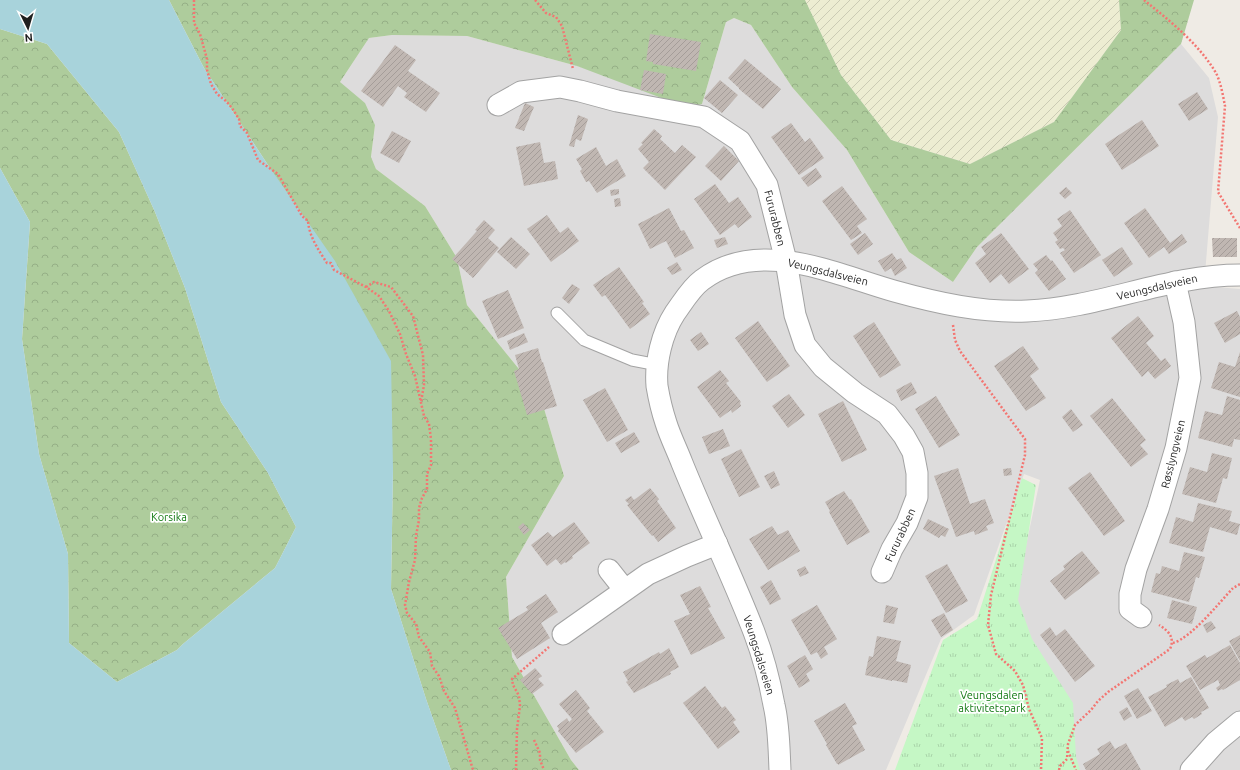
<svg xmlns="http://www.w3.org/2000/svg" width="1240" height="770" font-family="Ubuntu,sans-serif">
<style>
.residential{fill:#dddcdc}
.farmland{fill:url(#farmland-furrows)}
.forest{fill:url(#forest-crowns)}
.park{fill:url(#park-tufts)}
.water{fill:#a8d3db}
.building{fill:url(#building-hatch)}
.lines{fill:none;stroke-linecap:round;stroke-linejoin:round}
.service-casing{stroke:#a3a3a3;stroke-width:13}
.minor-casing{stroke:#a3a3a3;stroke-width:23}
.path{stroke:#f37672;stroke-width:2.5;stroke-dasharray:2 2;stroke-linecap:butt}
.service{stroke:#fff;stroke-width:11}
.minor{stroke:#fff;stroke-width:21}
.labels{text-anchor:middle;stroke-width:3.5;stroke-linejoin:round;paint-order:stroke}
.street-label{font-size:11px;fill:#1f1f1f;stroke:#fff}
.park-label{font-size:11px;fill:#117912;stroke:#fff}
</style>
<defs>
<pattern id="farmland-furrows" width="10" height="10" patternUnits="userSpaceOnUse"><rect width="10" height="10" fill="#ededd2"/><path d="M-1 1l2-2M0 10L10 0M9 11l2-2" fill="none" stroke="#cbcbb4"/></pattern>
<pattern id="forest-crowns" width="20" height="18" patternUnits="userSpaceOnUse"><rect width="20" height="18" fill="#aecc9c"/><path d="M2 6a3 3 0 1 1 6 0M12 15a3 3 0 1 1 6 0" fill="none" stroke="#95af86"/></pattern>
<pattern id="park-tufts" width="24" height="20" patternUnits="userSpaceOnUse"><rect width="24" height="20" fill="#c5f7c5"/><path d="M3 7l-1-3M5 7V3M7 7l1-3M15 17l-1-3M17 17v-4M19 17l1-3" fill="none" stroke="#a9d3a9"/></pattern>
<pattern id="building-hatch" width="6" height="6" patternUnits="userSpaceOnUse"><rect width="6" height="6" fill="#c0b7b2"/><path d="M-1 1l2-2M0 6l6-6M5 7l2-2" fill="none" stroke="#a59d99"/></pattern>
</defs>
<rect width="100%" height="100%" fill="#efebe5"/>
<polygon class="residential" points="734,18 751,25 792,87 847,150 909,252 953,282 977,247 1181,44 1209,78 1218,117 1204,286 1240,289 1240,770 1074,770 1014,602 1040,480 1024,474 974,615 941,639 886,770 579,770 571,760 512,657 506,577 564,476 540,395 467,305 457,258 425,206 376,169 371,158 375,125 340,82 369,38 392,35 467,36 577,66 702,104 726,22"/>
<polygon class="farmland" points="805,0 1119,0 1121,30 1054,122 970,164 891,140 841,75"/>
<g class="forest">
<polygon points="169,0 805,0 841,75 891,140 970,164 1054,122 1121,30 1119,0 1194,0 1181,44 977,247 953,282 909,252 847,150 792,87 751,25 734,18 726,22 702,104 688,108 577,66 467,36 392,35 369,38 340,82 365,103 375,125 371,157 376,169 425,206 457,258 467,305 540,395 564,476 506,577 512,657 571,760 579,770 451,770 426,699 391,589 393,469 268,165 204,68"/>
<polygon points="0,29 47,44 119,132 155,212 185,288 221,402 268,473 296,527 275,568 183,644 177,650 117,682 69,643 68,554 39,454 22,339 30,222 0,168"/>
</g>
<polygon class="park" points="1022,478 1036,485 1018,600 1032,639 1073,703 1076,757 1080,770 895,770 943,640 977,619"/>
<polygon class="water" points="0,0 169,0 204,68 268,165 335,261 391,361 393,469 391,589 426,699 451,770 0,770 0,168 30,222 22,339 39,454 68,554 69,643 117,682 177,650 183,644 275,568 296,527 268,473 221,402 185,288 155,212 119,132 47,44 0,29"/>
<g class="building">
<polygon points="650,34 701,42 696,71 653,64 653,62 646,61"/>
<polygon points="395,45 416,60 408,71 440,93 426,112 404,97 407,93 398,86 383,107 361,91"/>
<polygon points="745,59 781,89 763,109 739,89 739,88 728,78"/>
<polygon points="644,70 666,74 663,94 640,90"/>
<polygon points="720,80 738,95 722,113 704,98"/>
<polygon points="1197,92 1208,109 1189,121 1178,104"/>
<polygon points="525,103 534,107 524,131 515,128"/>
<polygon points="578,115 588,119 581,141 576,139 574,147 569,146"/>
<polygon points="1142,120 1159,146 1122,170 1105,144"/>
<polygon points="791,123 805,142 810,138 824,158 799,175 771,137"/>
<polygon points="654,129 662,136 660,139 675,153 682,145 696,157 665,190 643,168 649,162 638,149 643,144 641,143"/>
<polygon points="392,131 411,141 399,163 380,153"/>
<polygon points="540,142 544,163 555,161 558,179 524,186 516,147"/>
<polygon points="724,146 739,161 721,181 705,166"/>
<polygon points="596,147 606,166 617,159 626,176 597,193 589,181 586,182 580,171 582,169 576,159"/>
<polygon points="816,168 822,177 808,187 801,178"/>
<polygon points="715,184 729,203 738,197 752,217 738,228 735,224 720,235 694,199"/>
<polygon points="842,186 867,219 857,226 862,233 851,240 822,201"/>
<polygon points="1066,187 1072,193 1065,199 1059,193"/>
<polygon points="619,189 619,194 611,196 610,190"/>
<polygon points="620,198 621,206 615,207 614,199"/>
<polygon points="669,208 681,231 684,230 694,248 675,258 666,241 650,249 638,224"/>
<polygon points="1145,208 1170,243 1182,234 1187,242 1169,254 1164,247 1149,258 1124,223"/>
<polygon points="1070,210 1101,255 1074,273 1060,253 1065,250 1063,248 1060,249 1055,242 1058,240 1053,233 1062,226 1057,219"/>
<polygon points="547,215 560,233 568,227 579,241 551,262 527,229"/>
<polygon points="484,220 495,230 488,238 499,248 473,278 452,259 477,231 475,230"/>
<polygon points="865,233 873,244 858,255 850,244"/>
<polygon points="1001,233 1029,269 1009,284 1001,274 990,283 975,263 986,254 981,247"/>
<polygon points="511,237 530,254 516,269 497,252"/>
<polygon points="725,237 728,244 717,248 714,240"/>
<polygon points="1212,238 1237,238 1237,257 1213,257"/>
<polygon points="1122,247 1133,264 1114,277 1102,260"/>
<polygon points="892,253 897,260 901,258 907,268 895,276 891,268 885,272 878,261"/>
<polygon points="1046,255 1051,261 1052,260 1066,279 1049,291 1035,273 1038,270 1033,264"/>
<polygon points="677,262 682,270 672,275 667,268"/>
<polygon points="619,267 644,302 642,303 650,314 630,329 605,295 602,297 593,285"/>
<polygon points="572,284 580,289 569,304 562,298"/>
<polygon points="508,290 524,328 498,339 482,301"/>
<polygon points="1237,311 1240,317 1240,334 1225,343 1214,323"/>
<polygon points="1138,316 1154,336 1146,343 1161,361 1165,358 1171,366 1155,379 1148,371 1142,377 1111,338"/>
<polygon points="758,321 790,366 767,382 735,338"/>
<polygon points="874,322 901,365 880,378 853,336"/>
<polygon points="701,332 709,344 698,351 690,340"/>
<polygon points="524,333 528,342 510,350 507,341"/>
<polygon points="1023,346 1039,369 1030,376 1046,398 1026,411 994,366"/>
<polygon points="538,348 542,362 543,362 557,406 527,415 514,371 519,369 515,355"/>
<polygon points="1240,352 1240,397 1211,388 1219,362 1235,367"/>
<polygon points="720,370 729,381 726,383 741,402 740,403 741,406 732,413 731,410 720,418 697,387"/>
<polygon points="911,382 917,393 901,401 896,390"/>
<polygon points="605,388 628,430 607,442 583,400"/>
<polygon points="789,394 805,415 788,428 772,406"/>
<polygon points="936,396 960,435 939,448 915,409"/>
<polygon points="1227,396 1240,400 1240,440 1234,439 1232,447 1198,438 1205,411 1222,415"/>
<polygon points="1112,398 1146,440 1140,445 1148,454 1131,467 1090,416"/>
<polygon points="843,401 867,450 842,462 818,414"/>
<polygon points="1071,409 1083,425 1073,432 1062,417"/>
<polygon points="723,429 730,446 709,454 702,437"/>
<polygon points="634,432 640,442 621,453 615,443"/>
<polygon points="741,449 760,487 739,497 721,459"/>
<polygon points="1212,453 1232,458 1227,479 1223,478 1216,503 1182,494 1190,467 1207,472"/>
<polygon points="958,468 970,504 985,499 994,523 986,526 988,530 975,535 974,531 956,537 934,476"/>
<polygon points="1011,468 1012,475 1004,476 1003,469"/>
<polygon points="774,471 780,485 771,489 764,476"/>
<polygon points="1090,472 1125,521 1104,536 1068,488"/>
<polygon points="650,488 659,499 657,501 676,528 658,542 653,535 652,536 627,505 629,504 625,500 631,496 634,500"/>
<polygon points="844,491 850,500 851,499 870,532 847,545 829,512 830,511 825,502"/>
<polygon points="1198,503 1232,511 1229,521 1240,524 1237,535 1210,527 1203,552 1169,543 1176,517 1193,522"/>
<polygon points="928,519 949,529 945,537 941,535 939,538 923,529"/>
<polygon points="574,522 590,543 572,556 573,558 566,563 565,562 561,565 556,559 547,566 531,545 548,532 553,537"/>
<polygon points="523,523 530,530 524,535 518,527"/>
<polygon points="772,526 778,535 788,530 800,551 768,570 749,539"/>
<polygon points="1082,551 1100,573 1065,600 1050,581 1065,569 1063,566"/>
<polygon points="1184,552 1205,557 1199,578 1196,577 1189,602 1151,592 1156,573 1160,574 1162,566 1179,571"/>
<polygon points="947,564 968,601 946,613 925,576"/>
<polygon points="805,566 809,573 800,577 797,570"/>
<polygon points="771,580 781,599 770,605 760,587"/>
<polygon points="700,586 711,607 708,608 725,638 691,655 674,621 690,614 680,595"/>
<polygon points="546,594 558,612 541,623 550,638 517,659 498,628 528,610 526,607"/>
<polygon points="1172,600 1197,607 1192,624 1167,618"/>
<polygon points="817,605 837,639 824,647 828,654 821,659 817,652 811,655 791,620"/>
<polygon points="886,605 898,608 894,624 883,622"/>
<polygon points="944,613 953,630 941,637 931,620"/>
<polygon points="1211,621 1216,628 1207,633 1203,625"/>
<polygon points="1050,627 1056,636 1065,629 1095,666 1075,682 1040,635"/>
<polygon points="1240,635 1240,661 1229,641"/>
<polygon points="877,636 901,641 896,661 911,665 907,683 892,680 892,681 865,675 869,656 873,657"/>
<polygon points="1230,645 1240,663 1240,680 1223,690 1222,689 1218,691 1216,688 1220,685 1218,680 1200,690 1186,666 1205,655 1207,658"/>
<polygon points="669,648 679,667 670,672 671,674 634,693 626,682 628,681 623,672 659,652 660,654"/>
<polygon points="805,655 813,669 806,674 810,681 799,688 787,666"/>
<polygon points="535,668 542,676 538,679 544,685 532,694 520,680"/>
<polygon points="1191,677 1209,708 1201,712 1202,714 1194,719 1192,717 1185,721 1182,717 1165,727 1148,697 1167,687 1166,685 1178,679 1180,683"/>
<polygon points="705,686 722,708 725,706 736,720 733,722 740,732 718,749 683,703"/>
<polygon points="1138,688 1152,711 1137,719 1124,696"/>
<polygon points="576,690 590,708 587,711 604,732 576,753 558,731 559,729 557,726 567,718 569,722 572,719 559,704"/>
<polygon points="845,703 857,724 852,726 865,750 838,765 838,764 837,764 826,745 827,744 814,721"/>
<polygon points="1127,707 1132,716 1124,721 1119,712"/>
<polygon points="1110,741 1115,749 1126,743 1141,770 1086,770 1083,764 1100,754 1097,749"/>
</g>
<g class="lines">
<g class="service-casing">
<polyline id="service" points="557,313 584,340 632,360 658,365"/>
</g>
<g class="minor-casing">
<g id="minor">
<polyline points="498,105 521,92 560,87 580,91 617,101 704,117 740,141 767,185 786,261 795,315 805,345 823,367 855,393 887,414 904,436 913,452 917,473 917,497 907,523 892,549 882,572"/>
<polyline points="609,570 624,589"/>
<polyline points="1141,617 1130,609 1130,594 1136,569 1158,509 1176,448 1190,378 1184,322 1175,282"/>
<polyline points="563,634 648,574 687,556 717,544"/>
<path d="M780,770C779,749 779,726 774,705C770,683 762,653 754,632C732,575 705,520 682,463C677,450 670,436 666,423C662,411 659,398 657,386C655,362 662,333 675,313C683,302 691,288 702,280C759,237 834,274 894,291C937,303 982,313 1027,311C1100,308 1167,275 1240,275"/>
<polyline points="1191,770 1216,742 1240,722"/>
</g>
</g>
<g class="path">
<path d="M194,0V23L200,34L207,59V70L211,84L217,94L226,101L232,108L239,119L240,126L247,133L258,160L278,174L302,216L308,221C309,236 319,251 327,263H331L334,270L366,287L379,296L389,311L400,334L406,354L415,376L424,416L429,424L431,439V465L427,474V489L422,498L419,508V520L416,536L415,560L409,582L405,605L407,613L416,624L419,637L430,652L432,666L439,676L444,691L455,708L473,770"/>
<polyline points="535,0 546,13 556,17 562,26 573,69"/>
<path d="M1144,0C1170,21 1199,44 1216,73C1221,83 1223,96 1225,106L1218,192L1240,228"/>
<polyline points="366,287 374,282 391,287 413,316 423,355 424,385 421,402"/>
<polyline points="953,325 955,340 960,351 1025,439 1025,455 991,595 988,625 996,654 1015,671 1023,685 1029,709 1042,738 1041,770"/>
<path d="M1173,643C1191,638 1219,603 1233,588L1240,584"/>
<polyline points="534,740 540,753 540,760 544,770"/>
<polyline points="1068,751 1076,770"/>
<polyline points="516,770 517,729 520,706 519,696 513,685 512,679 549,647"/>
<path d="M1059,770L1060,766L1067,759L1068,744L1075,725L1091,710L1098,701L1108,692L1170,649C1175,638 1169,631 1159,625"/>
</g>
<use href="#service" class="service"/>
<use href="#minor" class="minor"/>
</g>
<g class="labels">
<g class="street-label">
<text transform="translate(775 218) rotate(76)" y="4">Fururabben</text>
<text transform="translate(828 272) rotate(14)" y="4">Veungsdalsveien</text>
<text transform="translate(1157 287) rotate(-13)" y="4">Veungsdalsveien</text>
<text transform="translate(1173 454) rotate(-76)" y="4">Røsslyngveien</text>
<text transform="translate(900 535) rotate(-65)" y="4">Fururabben</text>
<text transform="translate(759 655) rotate(73)" y="4">Veungsdalsveien</text>
</g>
<g class="park-label">
<text x="169" y="521">Korsika</text>
<text x="992" y="699">Veungsdalen<tspan x="992" dy="13">aktivitetspark</tspan></text>
</g>
</g>
<g transform="translate(28 28) rotate(175)" stroke="#ffffff" stroke-width="3" paint-order="stroke">
<path d="M0-3L7 15L0 10L-7 15Z" fill="#1f1f1f"/>
<text y="-6" font-size="11" font-weight="bold" text-anchor="middle" fill="#1f1f1f">N</text>
</g>
</svg>
